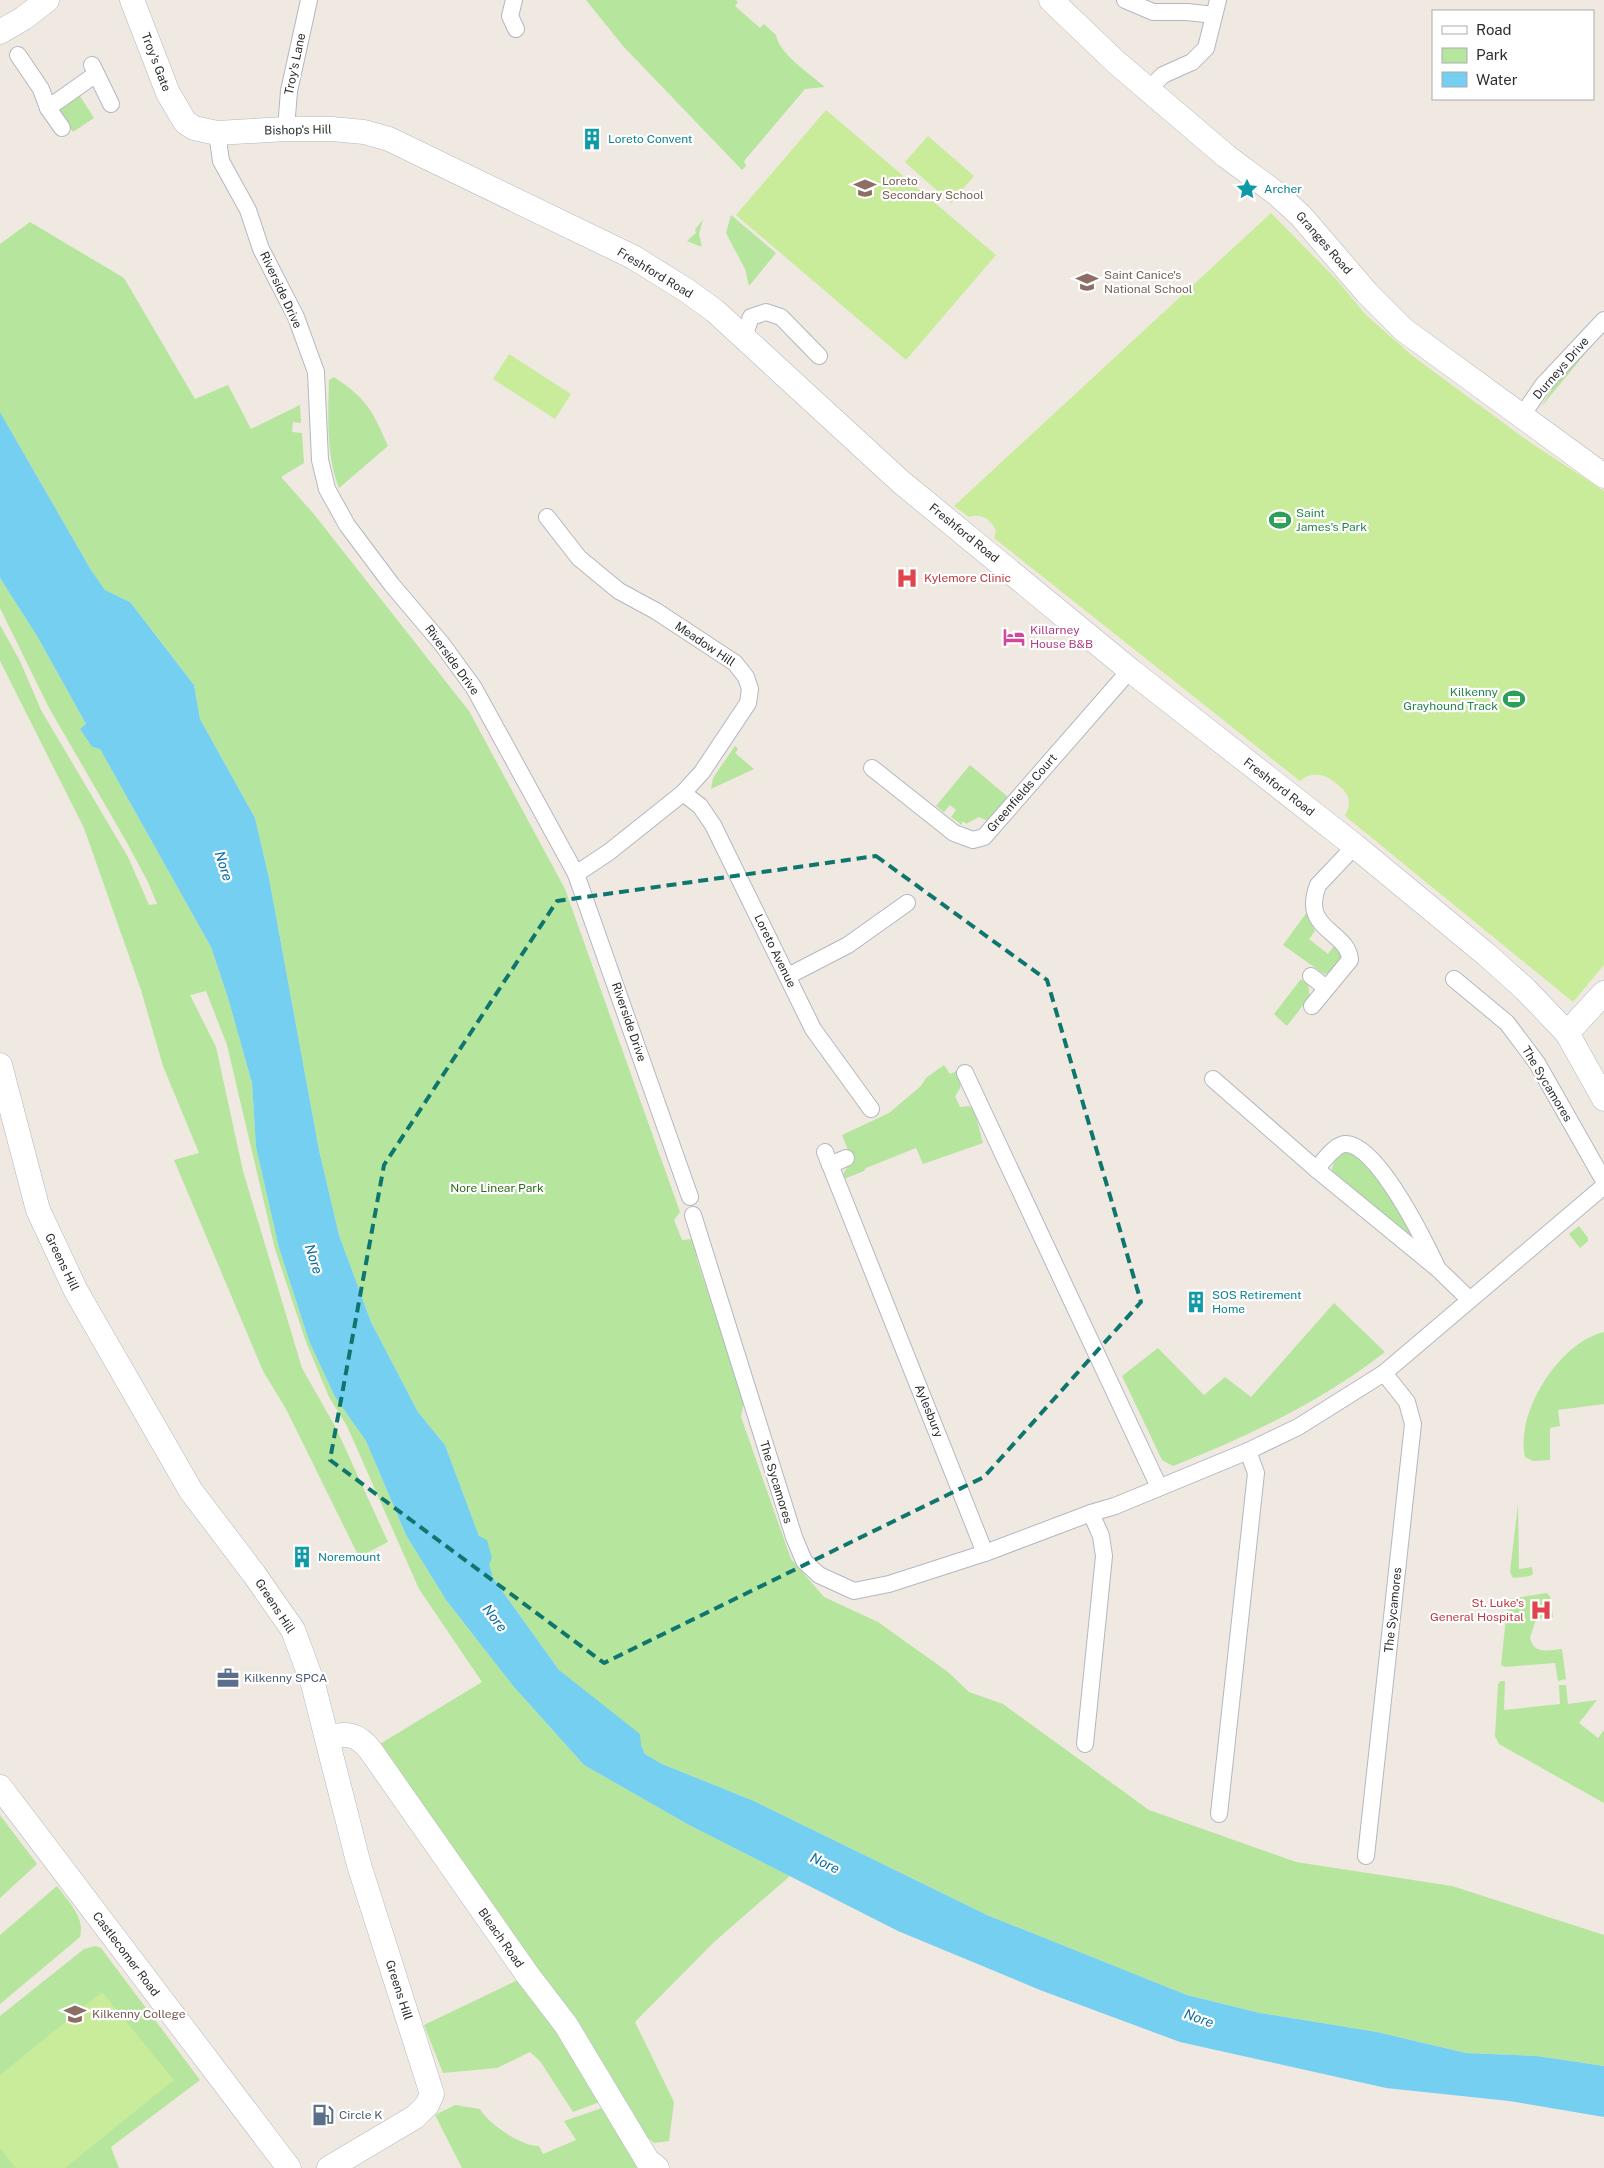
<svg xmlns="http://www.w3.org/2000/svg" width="1604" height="2168" font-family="'Public Sans',sans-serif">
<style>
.green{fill:#b6e59e}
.pitch{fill:#c9ec9a}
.water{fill:#75cff0}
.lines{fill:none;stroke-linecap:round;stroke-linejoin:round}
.street-casing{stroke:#b4b7c1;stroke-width:18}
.secondary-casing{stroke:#b4b7c1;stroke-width:25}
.street{stroke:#fff;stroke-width:16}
.secondary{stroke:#fff;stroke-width:24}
.marked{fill:none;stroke:#0f766e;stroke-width:4;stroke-dasharray:10 6;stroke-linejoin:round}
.labels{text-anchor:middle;stroke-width:4.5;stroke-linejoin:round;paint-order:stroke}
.street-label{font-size:12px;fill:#2e2e2e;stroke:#fff}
.culture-label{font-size:12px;fill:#0d838f;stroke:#fff;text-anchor:start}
.education-label{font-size:12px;fill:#785e54;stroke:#fff;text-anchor:start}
.leisure-label{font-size:12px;fill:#27864d;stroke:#fff;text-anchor:start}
.health-label{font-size:12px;fill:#be3a42;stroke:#fff;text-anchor:start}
.hotel-label{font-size:12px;fill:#b23c85;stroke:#fff;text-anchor:start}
.park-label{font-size:12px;fill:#2c6e1b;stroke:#fff}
.service-label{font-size:12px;fill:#4e5e75;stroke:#fff;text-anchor:start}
.water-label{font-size:14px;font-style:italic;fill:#0d6fa3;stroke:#fff}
</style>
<rect width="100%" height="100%" fill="#efe9e1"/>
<g class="green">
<path d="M586,0H736L738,2L735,6L760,28L764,24L776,35C779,54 810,74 825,87L805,89L744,161L746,166L742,170L623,46Z"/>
<polygon points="78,93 94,118 73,132 57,107"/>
<polygon points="731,215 776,253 749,286 745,269 726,233"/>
<polygon points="703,219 699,234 702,246 699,246 687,241 696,233 695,230"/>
<polygon points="30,222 124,278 195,399 228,385 251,429 300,405 301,423 293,422 292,432 302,433 304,463 281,477 313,513 469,711 565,889 680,1212 674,1220 682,1240 693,1239 697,1260 744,1401 741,1417 791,1559 824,1597 878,1622 948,1672 969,1692 1003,1704 1149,1810 1296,1862 1452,1886 1604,1935 1604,2066 1537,2056 1466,2053 1377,2032 1260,2013 1187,1995 987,1915 754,1801 662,1764 645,1754 641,1745 593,1698 559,1670 493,1578 479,1536 445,1445 418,1412 371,1322 339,1235 319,1150 269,878 255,818 200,719 194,685 130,602 105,590 91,570 0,412 0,244"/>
<polygon points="1599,337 1541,407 1553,387"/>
<path d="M334,377C368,400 372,410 388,446L339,488C326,455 328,415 329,380Z"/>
<polygon points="0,578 37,636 86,724 80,729 92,747 100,749 211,947 228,998 252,1083 256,1147 279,1248 309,1341 335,1397 366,1441 406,1535 446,1600 514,1687 584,1765 689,1825 790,1876 714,1942 635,2022 674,2102 669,2141 654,2143 637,2128 375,1747 482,1682 419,1589 347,1426 329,1397 306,1342 275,1249 227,1045 206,991 190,995 216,1047 243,1171 302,1368 336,1428 388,1542 359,1557 286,1409 263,1371 174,1160 199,1153 163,1066 141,990 84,828 0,661 0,625 20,661 41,710 128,857 149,905 157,904 148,882 126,841 48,706 0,608"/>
<polygon points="735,746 738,749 735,753 754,769 711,789 713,778"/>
<polygon points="970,765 1008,797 988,821 979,817 966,824 965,822 962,822 962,825 951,817 956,810 950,805 944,812 936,806"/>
<polygon points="1307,912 1315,931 1309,939 1328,954 1334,946 1338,949 1342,958 1329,973 1324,974 1283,945"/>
<polygon points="1301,979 1308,985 1310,996 1287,1026 1274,1014"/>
<path d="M944,1065L950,1074L956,1071C962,1082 963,1086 955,1096L960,1107L969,1106L974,1109L983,1143L923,1164L916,1148L866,1168L864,1171L844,1179V1172L852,1160L842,1135L889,1113L921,1086L926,1078Z"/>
<path d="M1348,1150C1363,1154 1392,1197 1401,1211C1407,1221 1411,1233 1416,1244L1332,1175C1330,1164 1338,1155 1348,1150Z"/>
<polygon points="1579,1226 1588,1238 1588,1241 1580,1248 1569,1234"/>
<path d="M1334,1303L1385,1352C1321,1402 1248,1436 1173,1466L1162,1460L1122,1376L1158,1348L1204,1395L1225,1377L1251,1397Z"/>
<path d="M1604,1332V1404L1558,1410L1560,1426L1550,1428V1460L1533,1461L1525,1457C1515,1412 1560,1342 1604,1332Z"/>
<polygon points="1518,1504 1519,1569 1532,1567 1533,1574 1530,1576 1513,1578 1510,1572"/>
<path d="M1547,1593L1550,1596L1553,1617L1536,1619L1530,1638C1534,1655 1548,1650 1562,1649L1566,1679L1558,1681L1555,1663L1505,1667L1501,1665L1508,1599Z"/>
<polygon points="1501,1681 1505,1681 1504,1710 1560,1704 1559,1685 1566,1685 1568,1704 1597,1700 1579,1723 1598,1738 1604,1730 1604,1803 1499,1744 1495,1736 1498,1684"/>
<polygon points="0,1815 37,1864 0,1898"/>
<path d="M57,1886C67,1900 86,1918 80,1937L0,2004V1935Z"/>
<polygon points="95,1946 101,1948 200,2080 111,2147 119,2168 0,2168 0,2016 84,1949"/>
<polygon points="524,1977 605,2100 573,2112 540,2061 530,2052 497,2068 443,2073 424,2025"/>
<path d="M455,2105L480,2109C488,2124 523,2147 539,2146L543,2154L576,2140L564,2121L608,2106L646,2168H462L435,2115Z"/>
</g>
<g class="pitch">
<polygon points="826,110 996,255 906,360 736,215"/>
<polygon points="928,136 974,176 951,203 905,162"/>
<path d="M1271,213L1337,280L1366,315L1414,357L1528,441L1604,491V965L1573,1002L1345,816C1348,810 1350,804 1348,797C1346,792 1342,788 1338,785C1326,774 1313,770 1300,781L994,538L996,530C990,519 981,513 969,517L954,506Z"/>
<polygon points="509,354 571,394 555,419 493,379"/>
<polygon points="102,1992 174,2080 65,2168 16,2168 0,2148 0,2075"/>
</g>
<polygon class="water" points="0,412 91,570 105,590 130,602 194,685 200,719 255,818 269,878 319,1150 339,1235 371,1322 418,1412 445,1445 479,1536 487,1540 492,1558 489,1564 493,1578 559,1670 640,1734 641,1745 645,1754 662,1764 754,1801 987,1915 1187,1995 1260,2013 1377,2032 1466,2053 1537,2056 1604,2066 1604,2117 1509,2101 1386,2088 1180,2042 1040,1990 898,1931 689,1825 584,1765 514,1687 446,1600 406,1535 366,1441 335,1397 309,1341 279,1248 256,1147 252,1083 228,998 211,947 100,749 92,747 80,729 86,724 37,636 0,578"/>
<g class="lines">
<g class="street-casing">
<g id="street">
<polyline points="514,0 510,16 516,29"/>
<polyline points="1125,0 1153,12 1187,12 1214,15"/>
<polyline points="18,55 41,89 48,108 62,128"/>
<polyline points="92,65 111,104"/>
<polyline points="1148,90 1163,75 1192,62 1206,48 1218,0"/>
<polyline points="48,108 96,74"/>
<polyline points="286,129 289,91 309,0"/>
<polyline points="217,133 221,161 248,210 261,249 296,317 316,372 320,460 327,489 347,525 392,585 442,644 474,688 576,874 690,1197"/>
<polyline points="744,336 751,317 766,312 781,317 819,356"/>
<polyline points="1521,417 1543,385 1604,320"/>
<polyline points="547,517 579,558 619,591 656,611 735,663 746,677 750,689 748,703 702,772 683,793 609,852 576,874"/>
<polyline points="872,768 954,833 973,840 984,837 1130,670"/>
<polyline points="683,793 700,806 713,825 813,1029 871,1109"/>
<polyline points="788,976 848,945 907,903"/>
<polyline points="1311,976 1326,988"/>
<polyline points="1454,979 1507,1023 1537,1063 1604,1181"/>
<path d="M1312,1006L1350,960C1348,930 1300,931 1318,885L1355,846"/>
<polyline points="965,1073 1159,1487"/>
<polyline points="1213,1079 1316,1169 1438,1269 1470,1300"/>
<polyline points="825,1152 985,1553"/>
<polyline points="830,1165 846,1158"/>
<path d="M1316,1169C1324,1161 1334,1145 1345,1144C1376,1142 1424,1240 1436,1265"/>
<polyline points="693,1215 794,1537 804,1561 819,1575 854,1591 889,1584 985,1553 1091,1513 1115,1506 1248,1451 1298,1427 1384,1373 1604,1186"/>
<polyline points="1085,1744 1104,1556 1101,1536 1091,1513"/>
<polyline points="1219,1814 1256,1473 1248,1451"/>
<polyline points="1366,1856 1413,1424 1407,1402 1384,1373"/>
</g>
</g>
<g class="secondary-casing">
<g id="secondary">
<polyline points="132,0 168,93 185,122 194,128 217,133 286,129 332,129 364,132 389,139 633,257 686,290 715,311 901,482 1130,670 1355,846 1487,955 1525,989 1567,1033 1604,1099"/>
<polyline points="1051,0 1117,63 1226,156 1277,194 1301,216 1367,293 1404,330 1604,476"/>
<polyline points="0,32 24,18 47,0"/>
<polyline points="1567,1033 1604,993"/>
<polyline points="0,1065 38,1210 76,1291 191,1491 254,1574 293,1630 313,1684 359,1865 432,2094 427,2105 415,2117 329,2168"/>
<path d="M327,1738C347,1732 358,1734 371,1751L527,1974L566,2025L647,2160L657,2168"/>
<polyline points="0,1787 289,2168"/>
</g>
</g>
<use href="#street" class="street"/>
<use href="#secondary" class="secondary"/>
</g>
<path class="marked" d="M876,856L1047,980L1141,1302L984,1477L604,1663L330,1460L384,1165L557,901Z"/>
<defs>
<g id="building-bare" transform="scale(1.725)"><path d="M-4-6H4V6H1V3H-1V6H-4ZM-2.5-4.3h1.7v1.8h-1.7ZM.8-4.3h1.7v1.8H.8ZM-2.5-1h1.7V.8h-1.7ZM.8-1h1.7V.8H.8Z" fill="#0f9aa8" stroke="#fff" stroke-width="2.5" paint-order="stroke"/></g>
<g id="school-bare" transform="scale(1.725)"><path d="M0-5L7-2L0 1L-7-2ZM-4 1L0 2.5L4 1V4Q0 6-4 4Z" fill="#8d6e63" stroke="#fff" stroke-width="2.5" paint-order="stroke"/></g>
<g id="sight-bare" transform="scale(1.725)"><path d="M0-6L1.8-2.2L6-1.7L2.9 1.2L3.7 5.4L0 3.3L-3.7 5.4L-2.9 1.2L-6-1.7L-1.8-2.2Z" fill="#0f9aa8" stroke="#fff" stroke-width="2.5" paint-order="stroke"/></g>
<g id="stadium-bare" transform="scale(1.725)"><path d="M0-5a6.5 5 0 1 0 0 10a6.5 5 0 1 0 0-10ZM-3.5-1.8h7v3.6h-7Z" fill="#2e9e5b" stroke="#fff" stroke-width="2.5" paint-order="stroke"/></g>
<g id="hospital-bare" transform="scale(1.725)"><path d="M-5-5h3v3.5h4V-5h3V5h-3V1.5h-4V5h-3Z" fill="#e0444e" stroke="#fff" stroke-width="2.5" paint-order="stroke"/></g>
<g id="hotel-bare" transform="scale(1.725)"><path d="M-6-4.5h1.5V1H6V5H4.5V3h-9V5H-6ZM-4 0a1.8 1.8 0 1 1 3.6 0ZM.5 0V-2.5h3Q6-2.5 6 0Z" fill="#d1479c" stroke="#fff" stroke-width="2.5" paint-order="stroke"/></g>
<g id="office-bare" transform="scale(1.725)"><path d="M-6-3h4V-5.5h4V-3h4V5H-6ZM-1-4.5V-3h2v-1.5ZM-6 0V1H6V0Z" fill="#5c6f8a" stroke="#fff" stroke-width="2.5" paint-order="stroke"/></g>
<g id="fuel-bare" transform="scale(1.725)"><path d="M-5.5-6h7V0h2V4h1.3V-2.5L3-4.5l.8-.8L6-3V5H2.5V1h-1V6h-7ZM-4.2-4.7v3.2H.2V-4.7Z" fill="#5c6f8a" stroke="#fff" stroke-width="2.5" paint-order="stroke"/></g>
</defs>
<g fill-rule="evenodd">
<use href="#building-bare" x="592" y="139"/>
<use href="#school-bare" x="865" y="188"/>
<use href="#sight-bare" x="1247" y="189"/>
<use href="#school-bare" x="1087" y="282"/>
<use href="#stadium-bare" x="1280" y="520"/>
<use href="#hospital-bare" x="907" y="578"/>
<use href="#hotel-bare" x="1014" y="637"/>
<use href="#stadium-bare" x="1514" y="699"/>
<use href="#building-bare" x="1196" y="1302"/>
<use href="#building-bare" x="302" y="1557"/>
<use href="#hospital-bare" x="1541" y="1610"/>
<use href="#office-bare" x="228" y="1678"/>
<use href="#school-bare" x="75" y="2014"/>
<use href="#fuel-bare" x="323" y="2115"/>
</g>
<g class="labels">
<g class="street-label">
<text transform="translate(156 62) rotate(69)" y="4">Troy's Gate</text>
<text transform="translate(295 64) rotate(-78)" y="4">Troy's Lane</text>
<text transform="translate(298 130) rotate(-1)" y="4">Bishop's Hill</text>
<text transform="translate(1324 243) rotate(49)" y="4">Granges Road</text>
<text transform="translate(655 273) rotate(31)" y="4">Freshford Road</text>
<text transform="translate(281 290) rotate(65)" y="4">Riverside Drive</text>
<text transform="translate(1561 368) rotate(-49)" y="4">Durneys Drive</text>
<text transform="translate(964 533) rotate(39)" y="4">Freshford Road</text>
<text transform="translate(705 644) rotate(34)" y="4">Meadow Hill</text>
<text transform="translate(452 660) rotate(54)" y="4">Riverside Drive</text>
<text transform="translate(1279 787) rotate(38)" y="4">Freshford Road</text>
<text transform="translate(1022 793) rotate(-49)" y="4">Greenfields Court</text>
<text transform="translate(775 951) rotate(64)" y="4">Loreto Avenue</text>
<text transform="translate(629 1022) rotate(71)" y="4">Riverside Drive</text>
<text transform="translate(1547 1084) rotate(59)" y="4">The Sycamores</text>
<text transform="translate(62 1262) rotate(64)" y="4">Greens Hill</text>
<text transform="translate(929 1411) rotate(68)" y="4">Aylesbury</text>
<text transform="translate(776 1482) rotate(73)" y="4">The Sycamores</text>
<text transform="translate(275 1606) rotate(57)" y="4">Greens Hill</text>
<text transform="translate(1393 1610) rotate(-84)" y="4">The Sycamores</text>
<text transform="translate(501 1938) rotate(55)" y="4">Bleach Road</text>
<text transform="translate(126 1954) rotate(53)" y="4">Castlecomer Road</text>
<text transform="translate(399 1990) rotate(72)" y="4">Greens Hill</text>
</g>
<g class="culture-label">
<text x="608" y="143">Loreto Convent</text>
<text x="1264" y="193">Archer</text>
<text x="1212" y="1299">SOS Retirement<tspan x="1212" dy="14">Home</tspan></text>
<text x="318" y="1561">Noremount</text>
</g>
<g class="education-label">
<text x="882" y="185">Loreto<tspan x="882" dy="14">Secondary School</tspan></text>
<text x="1104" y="279">Saint Canice's<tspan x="1104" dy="14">National School</tspan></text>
<text x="92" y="2018">Kilkenny College</text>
</g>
<g class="leisure-label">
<text x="1296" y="517">Saint<tspan x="1296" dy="14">James's Park</tspan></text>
<text x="1498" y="696" text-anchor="end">Kilkenny<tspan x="1498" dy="14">Grayhound Track</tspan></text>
</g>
<g class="health-label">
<text x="924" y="582">Kylemore Clinic</text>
<text x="1524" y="1607" text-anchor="end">St. Luke's<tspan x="1524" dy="14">General Hospital</tspan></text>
</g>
<g class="hotel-label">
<text x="1030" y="634">Killarney<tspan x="1030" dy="14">House B&amp;B</tspan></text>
</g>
<g class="park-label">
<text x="497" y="1192">Nore Linear Park</text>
</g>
<g class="service-label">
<text x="244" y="1682">Kilkenny SPCA</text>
<text x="339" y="2119">Circle K</text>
</g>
<g class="water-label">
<text transform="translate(224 866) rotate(72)" y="5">Nore</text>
<text transform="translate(314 1259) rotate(72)" y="5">Nore</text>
<text transform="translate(495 1618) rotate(52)" y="5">Nore</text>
<text transform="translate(825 1863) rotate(25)" y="5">Nore</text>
<text transform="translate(1199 2018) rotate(19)" y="5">Nore</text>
</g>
</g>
<rect x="1432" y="10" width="162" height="90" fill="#ffffff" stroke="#ababab"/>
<rect x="1442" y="26" width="25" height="8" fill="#ffffff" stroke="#ababab"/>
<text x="1476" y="35" font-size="15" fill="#2e2e2e">Road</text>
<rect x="1442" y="48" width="25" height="15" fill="#b6e59e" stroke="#ababab"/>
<text x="1476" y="60" font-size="15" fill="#2e2e2e">Park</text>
<rect x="1442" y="72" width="25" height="15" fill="#75cff0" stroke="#ababab"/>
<text x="1476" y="85" font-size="15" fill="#2e2e2e">Water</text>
</svg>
